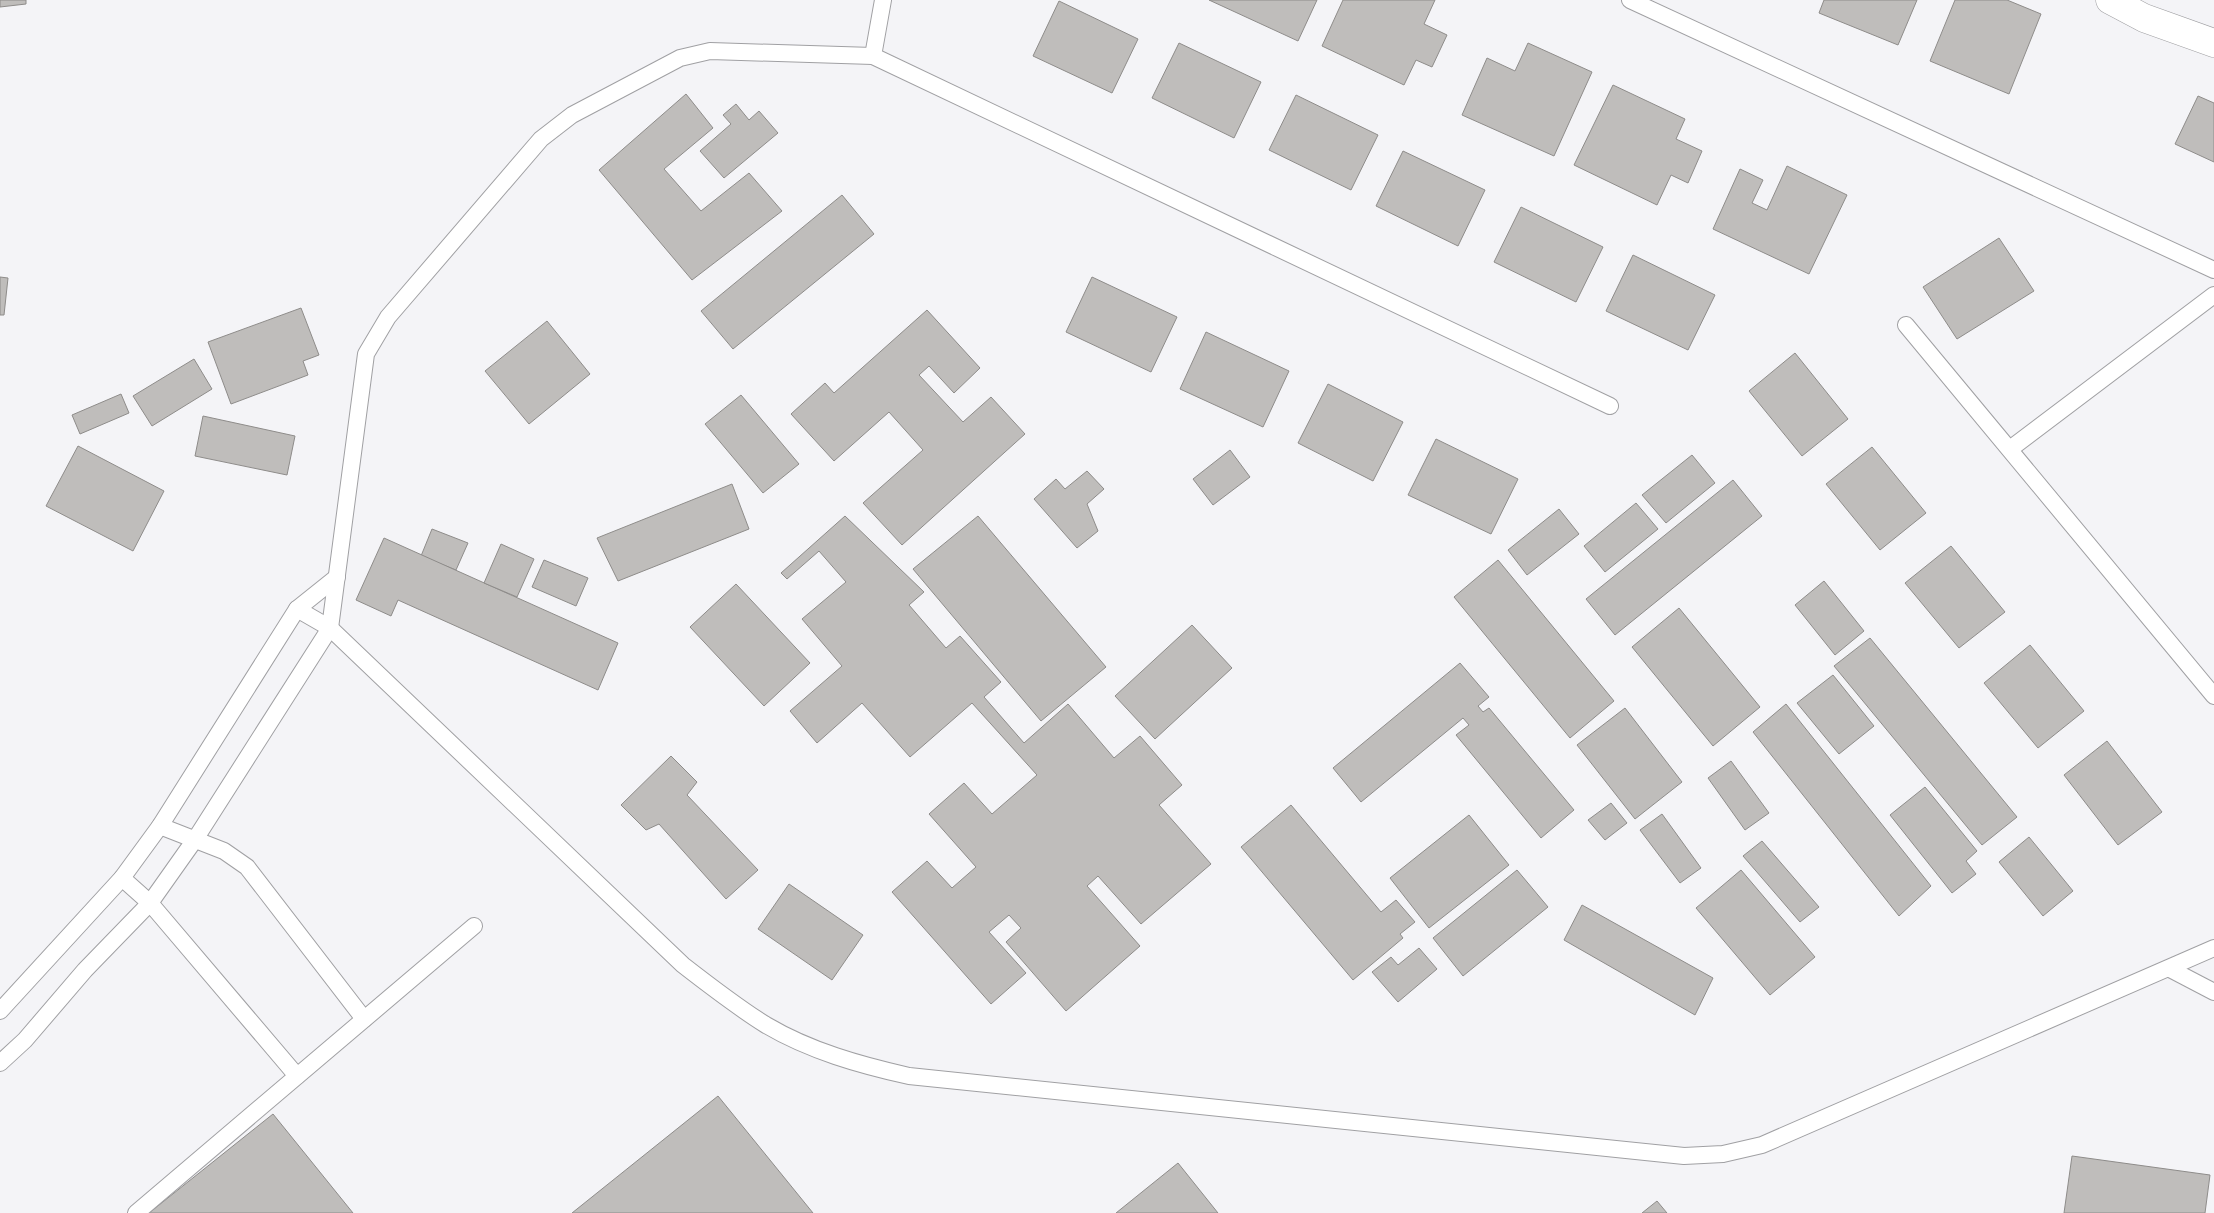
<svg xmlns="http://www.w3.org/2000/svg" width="2214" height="1213" font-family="Raleway,sans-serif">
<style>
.building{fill:#bfbdbb;stroke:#8e8c8a}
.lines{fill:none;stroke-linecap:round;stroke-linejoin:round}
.lane-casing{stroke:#a0a0a3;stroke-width:18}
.street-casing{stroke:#a0a0a3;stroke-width:29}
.lane{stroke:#fff;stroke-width:16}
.street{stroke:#fff;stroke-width:28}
</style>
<rect width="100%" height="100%" fill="#f4f4f7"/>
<g class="building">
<polygon points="0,0 26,0 26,4 0,7"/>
<polygon points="1209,0 1317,0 1298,41"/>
<polygon points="1343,0 1435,0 1424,24 1447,35 1432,67 1416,60 1404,85 1322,46"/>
<polygon points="1824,0 1917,0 1898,45 1819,13"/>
<polygon points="1955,0 2007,0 2041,14 2009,94 1930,61"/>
<polygon points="1059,1 1138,39 1112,93 1033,56"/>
<polygon points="1179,43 1261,82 1234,138 1152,98"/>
<polygon points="1528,43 1592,72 1554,156 1462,115 1487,58 1515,71"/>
<polygon points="1613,85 1685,119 1676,139 1702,151 1688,183 1671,175 1657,205 1574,165"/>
<polygon points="686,94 713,128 664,169 701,211 749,173 782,211 692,280 599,170"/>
<polygon points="1296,95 1378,135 1351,190 1269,150"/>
<polygon points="2198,96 2214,103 2214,162 2175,144"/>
<polygon points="736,104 749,120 759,111 778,133 724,178 700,151 731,124 723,115"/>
<polygon points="1403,151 1485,190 1458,246 1376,206"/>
<polygon points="1787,166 1847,195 1809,274 1713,229 1740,169 1763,180 1752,203 1767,210"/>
<polygon points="842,195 874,234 733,349 701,311"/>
<polygon points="1521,207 1603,247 1576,302 1494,262"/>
<polygon points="1999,238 2034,291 1957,339 1923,287"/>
<polygon points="1633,255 1715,295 1688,350 1606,311"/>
<polygon points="0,277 8,278 4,315 0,315"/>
<polygon points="1092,277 1177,317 1151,372 1066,332"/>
<polygon points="301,308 319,355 303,361 308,375 231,404 208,342"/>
<polygon points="927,310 980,368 954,393 929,366 919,375 963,422 991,397 1025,434 902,545 863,503 923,450 889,412 834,461 791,414 825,383 834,393"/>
<polygon points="547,321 590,374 529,424 485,371"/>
<polygon points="1206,332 1289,371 1263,427 1180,389"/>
<polygon points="1795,353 1848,419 1802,456 1749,391"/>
<polygon points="194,359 212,389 152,426 133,396"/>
<polygon points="1328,384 1403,422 1373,481 1298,443"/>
<polygon points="121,394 129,413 80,434 72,415"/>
<polygon points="741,395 799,464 763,493 705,424"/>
<polygon points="203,416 295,436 287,475 195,456"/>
<polygon points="1436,439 1518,479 1491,534 1408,495"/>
<polygon points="78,446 164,491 133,551 46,506"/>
<polygon points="1872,447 1926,513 1880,550 1826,484"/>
<polygon points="1230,450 1250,477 1213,505 1193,479"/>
<polygon points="1692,455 1715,483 1666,523 1642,495"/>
<polygon points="1087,471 1104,489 1087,504 1098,531 1077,548 1034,499 1056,479 1065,489"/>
<polygon points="1733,480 1762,516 1615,635 1586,599"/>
<polygon points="732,484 749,529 618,581 597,538"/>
<polygon points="1636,503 1658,529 1605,572 1584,546"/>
<polygon points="1559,509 1579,534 1527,575 1508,550"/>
<polygon points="845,516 924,592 909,605 946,648 960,636 1001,682 984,697 1024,743 1068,704 1114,758 1140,736 1182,785 1159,805 1211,864 1141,924 1098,876 1087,886 1140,946 1066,1011 1006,942 1021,928 1009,915 989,932 1026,973 991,1004 892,892 927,861 952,888 976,867 929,814 964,783 992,814 1037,775 972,703 910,757 862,703 817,743 790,711 842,666 802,619 846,582 819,551 787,579 781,573"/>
<polygon points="978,516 1106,667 1041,721 913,569"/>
<polygon points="432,529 468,543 456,570 421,556"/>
<polygon points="384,538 618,643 598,690 398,600 391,616 356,600"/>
<polygon points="501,544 534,559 517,597 484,583"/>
<polygon points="1951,546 2005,612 1959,648 1905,583"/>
<polygon points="544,560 588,578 576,606 532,587"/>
<polygon points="1498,560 1614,701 1570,738 1454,597"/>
<polygon points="1824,581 1864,631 1835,655 1795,605"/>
<polygon points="736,584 810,663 764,706 690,627"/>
<polygon points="1679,608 1760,707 1713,746 1632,647"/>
<polygon points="1192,625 1232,668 1155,739 1115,696"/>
<polygon points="1870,638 2017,817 1982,845 1834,666"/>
<polygon points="2030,645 2084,711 2038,748 1984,683"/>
<polygon points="1460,663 1489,697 1478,706 1483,712 1489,708 1574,810 1541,838 1456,735 1469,725 1463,718 1361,802 1333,768"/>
<polygon points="1833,675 1874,726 1839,754 1797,703"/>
<polygon points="1786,704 1931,886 1899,916 1753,732"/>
<polygon points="1625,708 1682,782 1635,819 1577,745"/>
<polygon points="2107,741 2162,812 2118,845 2064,775"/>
<polygon points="671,756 697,782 687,795 758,870 726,899 659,824 646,830 621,805"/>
<polygon points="1731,761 1769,813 1745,830 1708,778"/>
<polygon points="1925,787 1977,851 1966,861 1976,874 1952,893 1890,815"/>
<polygon points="1611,803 1627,823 1605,840 1588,820"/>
<polygon points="1291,805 1381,912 1396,900 1415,922 1400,934 1403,938 1353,980 1241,847"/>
<polygon points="1662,814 1701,868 1680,883 1640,830"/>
<polygon points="1469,815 1509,865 1429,928 1390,878"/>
<polygon points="2029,837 2073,891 2043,916 1999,862"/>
<polygon points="1762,841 1819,907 1800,922 1743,856"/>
<polygon points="1517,870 1548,907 1463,976 1433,938"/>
<polygon points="1741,870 1815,957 1770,995 1696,908"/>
<polygon points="789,884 863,935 832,980 758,929"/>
<polygon points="1582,905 1713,978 1695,1015 1564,940"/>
<polygon points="1419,948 1437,969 1398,1002 1372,972 1391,957 1398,965"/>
<polygon points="718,1096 813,1213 572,1213"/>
<polygon points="273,1114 353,1213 149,1213"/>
<polygon points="2072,1156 2210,1175 2205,1213 2064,1213"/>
<polygon points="1178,1163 1218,1213 1116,1213"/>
<polygon points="1657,1201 1667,1213 1642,1213"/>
</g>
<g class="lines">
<g class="lane-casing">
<g id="lane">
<polyline points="1630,0 2214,270"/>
<polyline points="873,56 883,0"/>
<polyline points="1906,325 2214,696"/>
<polyline points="2010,449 2214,295"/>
<path d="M297,609L330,628L683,965C710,986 737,1007 766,1025C810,1051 860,1065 909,1076L1684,1156L1723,1154L1762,1145L2214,948"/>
<polyline points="160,826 224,851 247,867 364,1019"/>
<polyline points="122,878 150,903 297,1076"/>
<polyline points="2170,969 2214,992"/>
<polyline points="0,1011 122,878 160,826 297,609 337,577"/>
<polyline points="0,1063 25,1040 85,970 150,903 196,838 330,628 366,354 388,317 541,139 572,115 680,58 710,51 873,56 1610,406"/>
<polyline points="136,1213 474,926"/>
</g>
</g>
<g class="street-casing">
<polyline id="street" points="2110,0 2144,18 2214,43"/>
</g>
<use href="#lane" class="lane"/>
<use href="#street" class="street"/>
</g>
</svg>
